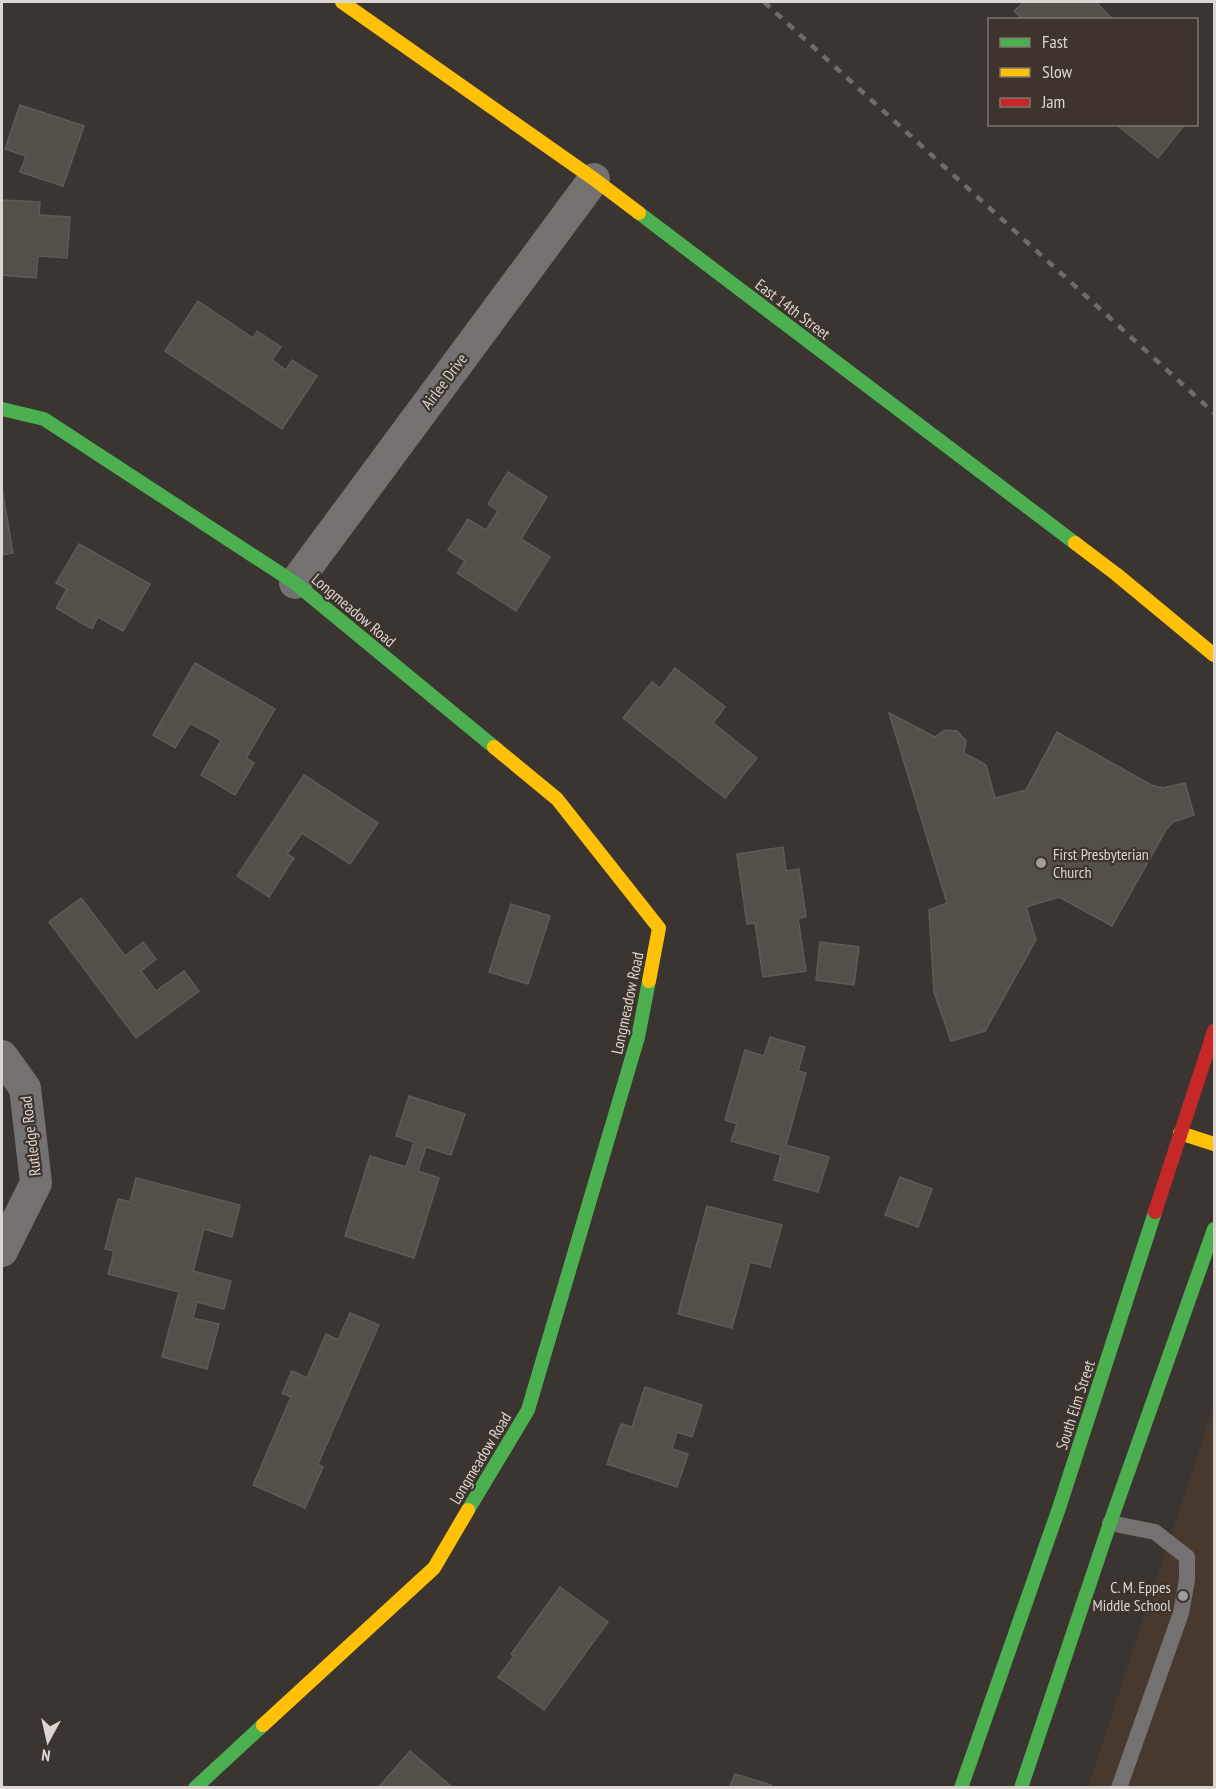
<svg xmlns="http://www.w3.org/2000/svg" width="1216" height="1789" font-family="'PT Sans Narrow',sans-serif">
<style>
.built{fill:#48392f}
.building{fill:#554f49;stroke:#5e5b57;stroke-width:1.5}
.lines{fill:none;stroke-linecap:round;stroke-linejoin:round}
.lane{stroke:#747170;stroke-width:16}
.street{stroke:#747170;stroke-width:32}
.fast{stroke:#4caf50;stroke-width:14}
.slow{stroke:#ffc107;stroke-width:14}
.jam{stroke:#c62828;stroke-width:14}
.rail{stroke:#6e6b68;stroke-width:4.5;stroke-dasharray:8 8;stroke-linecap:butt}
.poi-dot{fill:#a39d99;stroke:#3e342d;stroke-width:2}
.labels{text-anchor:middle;stroke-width:4.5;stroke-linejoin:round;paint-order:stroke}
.street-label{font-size:16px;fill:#dcd5d1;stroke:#3e342d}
.poi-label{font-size:16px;fill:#dcd5d1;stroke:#3e342d;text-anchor:start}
</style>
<rect width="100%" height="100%" fill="#3a3531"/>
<polygon class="built" points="1214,1405 1214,1787 1088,1787"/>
<g class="building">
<polygon points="1024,2 1096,2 1113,20 1023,20 1014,11"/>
<polygon points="20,105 84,126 63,186 20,172 26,156 5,149"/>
<polygon points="1116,124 1185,124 1158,158"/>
<polygon points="2,200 40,202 39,215 70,217 67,258 38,256 36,278 2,275"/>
<polygon points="198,301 253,338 257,331 281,347 272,360 286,370 292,360 317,376 282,429 165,351"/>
<polygon points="508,472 547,497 521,539 550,557 516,611 457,573 465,561 448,550 468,519 486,530 498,511 488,504"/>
<polygon points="2,488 13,553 2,555"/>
<polygon points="79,544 150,584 123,631 98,617 92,629 56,608 67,589 56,583"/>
<polygon points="195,663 275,709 246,758 254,763 235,795 201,775 221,740 190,723 175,748 153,735"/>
<polygon points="675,668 725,707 713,723 757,758 725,798 623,718 652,682 660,688"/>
<polygon points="889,713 935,737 945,730 957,731 966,741 964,753 986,765 995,798 1026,790 1057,732 1151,785 1163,788 1185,783 1194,815 1173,822 1166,830 1112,926 1059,897 1026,907 1036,940 985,1031 951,1041 934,992 929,910 947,903"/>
<polygon points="304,775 378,823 350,864 302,833 287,854 294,858 269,897 237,876"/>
<polygon points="783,847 786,871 799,869 806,917 798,918 806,971 763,977 755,923 747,924 737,854"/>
<polygon points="81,898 125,956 143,942 156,959 141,971 156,991 184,971 199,991 136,1038 49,922"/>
<polygon points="511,904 550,916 528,984 489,972"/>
<polygon points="820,942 859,947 854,985 816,980"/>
<polygon points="770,1037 805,1047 798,1071 806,1073 786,1145 829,1157 818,1192 774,1180 781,1155 731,1141 737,1124 725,1120 745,1050 764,1056"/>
<polygon points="409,1096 465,1114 451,1155 426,1147 418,1171 439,1178 414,1258 345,1236 370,1156 406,1167 414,1142 396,1136"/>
<polygon points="900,1177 932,1189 918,1227 885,1215"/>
<polygon points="136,1178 240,1205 232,1237 204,1229 193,1271 231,1281 224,1309 197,1302 193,1318 219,1324 207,1369 162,1357 179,1292 108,1274 114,1251 105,1249 118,1199 130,1202"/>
<polygon points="707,1206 782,1225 770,1267 750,1262 732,1328 678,1314"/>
<polygon points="350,1313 379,1325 318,1464 323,1467 305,1508 253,1485 291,1397 282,1393 292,1371 307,1378 326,1334 338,1340"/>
<polygon points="645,1387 702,1405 692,1437 677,1432 672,1449 688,1454 677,1487 607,1464 621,1424 632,1427"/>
<polygon points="560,1587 608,1622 544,1710 498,1677 514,1656 511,1654"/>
<polygon points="410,1751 453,1788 378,1788"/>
<polygon points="735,1774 771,1785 771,1788 729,1788"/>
</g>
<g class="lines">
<polyline class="lane" points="1110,1523 1155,1532 1187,1557 1187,1580 1181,1613 1119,1788"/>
<g class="street">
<polyline points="295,583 594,179"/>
<polyline points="2,1056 25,1088 36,1183 2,1251"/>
</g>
<g class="fast">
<polyline points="639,213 1075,543"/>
<polyline points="2,409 44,419 295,583 494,747"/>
<polyline points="468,1510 528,1410 638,1037 649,981"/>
<polyline points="195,1788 263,1725"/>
<polyline points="961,1788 1059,1508 1155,1212"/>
<polyline points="1021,1788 1110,1523 1214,1229"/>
</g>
<g class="slow">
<polyline points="342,2 594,179 639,213"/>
<polyline points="1075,543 1116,574 1214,655"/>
<polyline points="494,747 557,799 659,928 649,981"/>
<polyline points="1180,1133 1214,1144"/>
<polyline points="263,1725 434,1568 468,1510"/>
</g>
<polyline class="jam" points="1155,1212 1214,1031"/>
<polyline class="rail" points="764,2 1214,413"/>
</g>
<g class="poi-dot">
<circle cx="1041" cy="863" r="6"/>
<circle cx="1183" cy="1596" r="6"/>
</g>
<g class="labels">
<g class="street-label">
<text transform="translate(793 309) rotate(37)" y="6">East 14th Street</text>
<text transform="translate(444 381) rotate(-53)" y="6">Airlee Drive</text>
<text transform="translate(354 610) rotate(40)" y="6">Longmeadow Road</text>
<text transform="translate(627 1003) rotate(-78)" y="6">Longmeadow Road</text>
<text transform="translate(30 1136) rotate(-97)" y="6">Rutledge Road</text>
<text transform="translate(1075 1405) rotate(-72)" y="6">South Elm Street</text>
<text transform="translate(480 1458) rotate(-59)" y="6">Longmeadow Road</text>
</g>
<g class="poi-label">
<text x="1053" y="860">First Presbyterian<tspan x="1053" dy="18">Church</tspan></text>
<text x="1171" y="1593" text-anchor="end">C. M. Eppes<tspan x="1171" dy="18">Middle School</tspan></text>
</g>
</g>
<rect width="1216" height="1789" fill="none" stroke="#dcd5d1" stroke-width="6"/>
<rect x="988" y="18" width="210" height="108" fill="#3e342d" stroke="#7d746f" stroke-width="1.5"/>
<rect x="1000" y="38" width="30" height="9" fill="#4caf50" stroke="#7d746f" stroke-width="1.5"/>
<text x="1042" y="48" font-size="18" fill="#dcd5d1">Fast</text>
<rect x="1000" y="68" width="30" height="9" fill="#ffc107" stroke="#7d746f" stroke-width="1.5"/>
<text x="1042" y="78" font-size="18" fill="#dcd5d1">Slow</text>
<rect x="1000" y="98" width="30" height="9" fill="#c62828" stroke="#7d746f" stroke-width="1.5"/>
<text x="1042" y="108" font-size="18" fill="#dcd5d1">Jam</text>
<g transform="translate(48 1741) rotate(188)" stroke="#3e342d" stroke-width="4.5" paint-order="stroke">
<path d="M0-4.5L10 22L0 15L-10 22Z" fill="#dcd5d1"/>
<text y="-9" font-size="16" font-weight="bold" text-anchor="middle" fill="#dcd5d1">N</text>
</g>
</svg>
